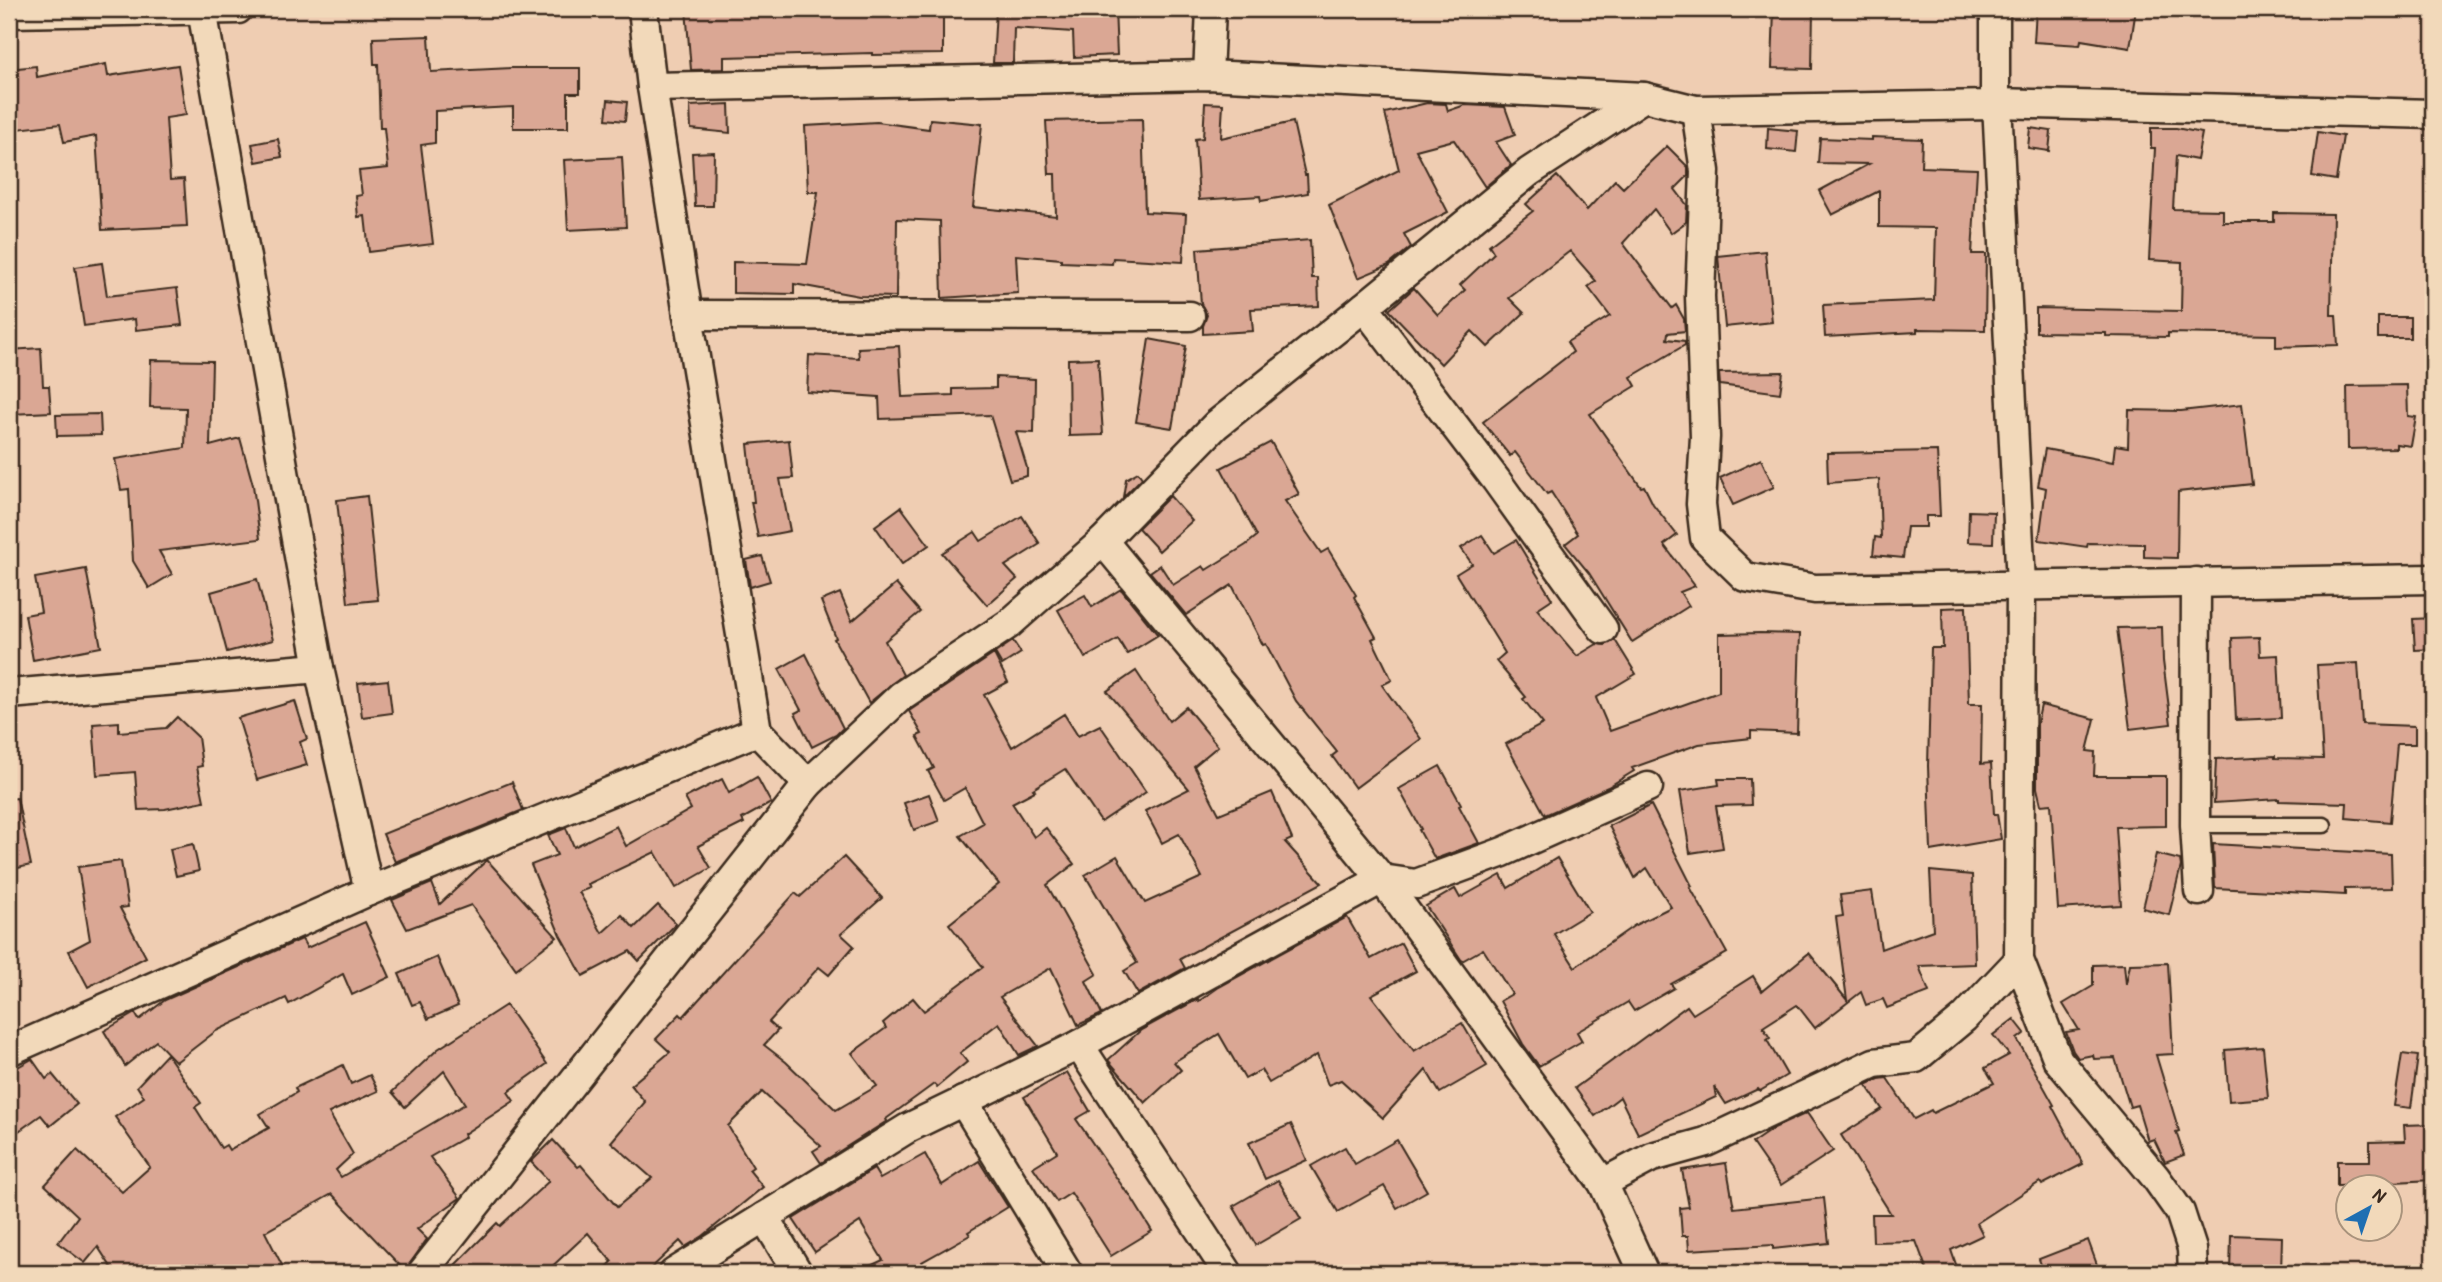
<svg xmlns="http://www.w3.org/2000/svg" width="2442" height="1282" font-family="'Patrick Hand',sans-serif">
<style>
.building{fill:#daa794;stroke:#3b2a1e;stroke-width:2}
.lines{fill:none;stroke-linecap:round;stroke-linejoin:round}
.lane-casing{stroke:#3b2a1e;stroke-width:19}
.street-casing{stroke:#3b2a1e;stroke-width:33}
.lane{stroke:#f2d9ba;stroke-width:14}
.street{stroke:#f2d9ba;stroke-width:28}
</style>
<rect width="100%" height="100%" fill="#efcdb2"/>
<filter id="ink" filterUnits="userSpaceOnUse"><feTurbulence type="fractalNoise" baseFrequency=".0143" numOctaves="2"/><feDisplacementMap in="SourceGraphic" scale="14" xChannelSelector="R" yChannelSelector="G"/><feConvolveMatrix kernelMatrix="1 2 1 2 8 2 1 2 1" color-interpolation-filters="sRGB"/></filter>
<g filter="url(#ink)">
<g class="building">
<polygon points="686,9 943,9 943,54 872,55 872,53 724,57 724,69 691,70"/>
<polygon points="996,9 1115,9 1117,55 1074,57 1073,32 1014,28 1013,63 993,63"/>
<polygon points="1774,9 1813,9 1812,69 1772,68"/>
<polygon points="2036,9 2136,9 2130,48 2081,40 2080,45 2034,42"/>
<polygon points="429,36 431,72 512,68 580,68 580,93 568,93 568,128 513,128 513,107 435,111 435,143 421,145 433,244 369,252 365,216 358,217 356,196 362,195 359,171 388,168 384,128 380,128 378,64 374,64 373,38"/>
<polygon points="106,64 108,76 178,65 186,115 166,118 170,180 184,179 187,226 102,230 96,136 64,142 60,124 9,130 9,69 36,66 37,77"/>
<polygon points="608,100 627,102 625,121 606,119"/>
<polygon points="1205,103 1223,104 1221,138 1293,122 1305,175 1307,175 1308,193 1261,201 1260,196 1199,200 1195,139 1203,138"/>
<polygon points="1427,103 1446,104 1448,111 1465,105 1505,107 1515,135 1496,142 1511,165 1485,187 1454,140 1416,150 1448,212 1404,234 1411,247 1389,265 1358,278 1329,205 1399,170 1385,113"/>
<polygon points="729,104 730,133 691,129 690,106"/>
<polygon points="930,119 982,124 973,207 1056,216 1055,174 1049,174 1046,121 1142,119 1145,212 1186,214 1183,262 1113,258 1112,264 1061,262 1061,259 1016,255 1018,293 942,298 940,221 897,219 896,297 859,296 794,284 794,294 733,293 733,262 807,264 818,192 808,192 805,126 877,122 929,129"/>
<polygon points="1768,128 1798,131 1796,152 1767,149"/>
<polygon points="2030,128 2051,131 2049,151 2028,148"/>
<polygon points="2151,128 2176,128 2202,133 2197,160 2176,156 2173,209 2223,210 2223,222 2274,222 2274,213 2333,214 2331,315 2336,315 2338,345 2276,347 2276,335 2168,333 2168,337 2106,336 2106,333 2036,332 2036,308 2181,311 2182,262 2149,260 2155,148 2151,148"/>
<polygon points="2318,132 2343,136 2336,180 2312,176"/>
<polygon points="1872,137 1922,139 1921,167 1977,169 1972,254 1986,254 1985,330 1917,329 1917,332 1825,337 1823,305 1934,300 1936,228 1879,227 1879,191 1832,215 1819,191 1869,164 1818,163 1820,138 1872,140"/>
<polygon points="278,139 282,157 256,162 252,144"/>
<polygon points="1667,146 1688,167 1688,176 1675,189 1687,205 1686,222 1671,233 1654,209 1623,243 1672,308 1676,305 1684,319 1685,331 1668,333 1667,339 1685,341 1685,345 1631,377 1636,386 1590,414 1641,487 1644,486 1653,504 1677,535 1664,545 1695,586 1680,592 1689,606 1632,642 1589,573 1565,544 1578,534 1551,492 1547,494 1515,452 1510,456 1483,422 1573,352 1567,342 1610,316 1588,287 1596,281 1570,251 1509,298 1524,313 1488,347 1472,331 1441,364 1389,310 1414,288 1438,315 1465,290 1460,285 1494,253 1489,245 1533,211 1526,204 1557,176 1587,210 1615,180 1623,188"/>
<polygon points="714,152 713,206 695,206 692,153"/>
<polygon points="622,157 626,227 568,230 564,160"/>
<polygon points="1310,240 1312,278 1318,278 1319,306 1251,309 1253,331 1203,334 1203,326 1207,315 1201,304 1197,249"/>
<polygon points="1765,251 1772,322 1725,327 1718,256"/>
<polygon points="102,263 107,296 177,288 182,325 136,330 135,319 84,326 75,267"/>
<rect x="2378" y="317" width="32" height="21"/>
<polygon points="1149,339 1186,346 1172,428 1136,422"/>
<polygon points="899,346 902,397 953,395 953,389 996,388 996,377 1035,379 1034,433 1016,432 1027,468 1027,476 1010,480 990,415 880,419 879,397 807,392 809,355 859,358 858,348"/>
<polygon points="41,348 43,386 49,386 51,412 11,414 9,350"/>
<polygon points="1098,358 1103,435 1069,436 1068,359"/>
<polygon points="151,360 212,361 210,446 240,438 253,485 260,539 159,551 172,574 149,588 133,561 129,489 121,490 115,459 185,448 186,408 150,407"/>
<polygon points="1783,372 1780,393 1720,385 1719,373"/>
<polygon points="2407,385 2408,416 2416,417 2411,446 2396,444 2396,448 2348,449 2347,386"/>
<polygon points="2242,404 2252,484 2178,492 2177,558 2144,557 2144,544 2088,543 2087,547 2039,540 2046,488 2038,486 2045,449 2113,462 2115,445 2128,447 2129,410 2181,411"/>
<polygon points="100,414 101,435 57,436 56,415"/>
<polygon points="789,440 793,478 780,479 790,531 758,537 751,502 754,502 748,444"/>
<polygon points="1271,442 1299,494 1285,501 1321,553 1328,549 1356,595 1354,597 1376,637 1372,639 1392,680 1382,685 1421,739 1355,788 1332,756 1337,752 1296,701 1266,644 1263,645 1232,585 1186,615 1150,572 1160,565 1173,585 1203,566 1206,570 1246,545 1257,536 1221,468"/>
<polygon points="1937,451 1940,516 1926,516 1926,527 1907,527 1903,558 1873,555 1875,537 1881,538 1879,479 1828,483 1827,453"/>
<polygon points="1761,459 1774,487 1733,505 1720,478"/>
<polygon points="1138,472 1142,478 1123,497 1126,479"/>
<polygon points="367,496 378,600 348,603 337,500"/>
<polygon points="1170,496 1192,521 1159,551 1138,528"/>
<polygon points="901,507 929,545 902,564 875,526"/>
<polygon points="1969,511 1994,512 1993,543 1968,542"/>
<polygon points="1022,516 1040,544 1005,566 1017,579 987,605 942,553 975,532 981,541"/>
<polygon points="1482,535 1494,553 1516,540 1552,599 1537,609 1577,656 1597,644 1605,645 1615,640 1636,674 1596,698 1610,731 1719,692 1719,634 1761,633 1800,634 1797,733 1751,731 1751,738 1699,744 1632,768 1634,771 1608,787 1545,815 1506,744 1543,724 1523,699 1526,697 1496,661 1505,653 1456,574 1472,564 1461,548"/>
<polygon points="762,556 770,581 750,587 746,560"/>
<polygon points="86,569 101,647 33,660 25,615 41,612 35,578"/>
<polygon points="257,579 273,640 227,652 211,592"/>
<polygon points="896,584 920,612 885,641 903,675 869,703 834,639 836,638 821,601 840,593 852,621"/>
<polygon points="1121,589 1158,635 1127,654 1118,639 1085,658 1058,610 1085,595 1092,607"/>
<polygon points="1966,607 1969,704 1982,704 1981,764 1991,763 1994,814 1997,814 2001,839 1931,851 1928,766 1931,648 1943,648 1942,608"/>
<polygon points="2433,618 2433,649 2415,650 2413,619"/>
<polygon points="2162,627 2163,661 2171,724 2130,729 2117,628"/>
<polygon points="2259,637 2260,656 2278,655 2281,718 2236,720 2232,638"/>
<polygon points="1013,641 1021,653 1002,665 995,653"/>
<polygon points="806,654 843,728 836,735 812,747 795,713 801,710 779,669"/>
<polygon points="994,654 1008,682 984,695 1012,747 1064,714 1078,736 1100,725 1146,792 1101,822 1065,769 1033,789 1035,791 1012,803 1034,837 1046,828 1074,864 1047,885 1097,974 1086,981 1102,1014 1078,1025 1051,968 1000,997 1038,1046 1019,1055 999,1023 960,1053 967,1062 937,1087 934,1084 886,1119 887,1121 821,1163 813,1151 821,1146 762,1092 728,1126 753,1167 749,1170 763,1187 703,1236 685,1247 680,1241 646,1273 601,1273 612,1262 588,1233 545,1273 447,1273 497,1223 500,1226 549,1181 531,1162 553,1140 578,1167 581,1165 617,1207 652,1178 611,1142 645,1102 631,1085 670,1052 656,1039 680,1014 683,1017 795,893 800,897 844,857 882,898 841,934 854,946 829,975 819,967 769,1022 778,1030 764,1045 786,1062 836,1110 877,1086 852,1053 886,1028 883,1023 913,998 924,1011 983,967 949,924 999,884 960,836 983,823 965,788 944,800 928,771 934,768 917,736 922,734 909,711"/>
<polygon points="2358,663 2362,724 2415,726 2415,744 2397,744 2390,822 2346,818 2347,803 2279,801 2279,799 2214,803 2216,759 2275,756 2275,758 2323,759 2317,665"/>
<polygon points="1136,671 1169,721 1186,707 1218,746 1194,766 1219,814 1272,792 1292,839 1285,842 1322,883 1180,959 1185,968 1138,994 1124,971 1137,963 1085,875 1117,856 1145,903 1202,877 1179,834 1162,843 1145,811 1189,789 1107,691"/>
<polygon points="388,680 392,713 362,717 358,683"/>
<polygon points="295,701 307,739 300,742 307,765 257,780 238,718"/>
<polygon points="2041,705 2095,719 2087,751 2095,752 2094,776 2166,776 2166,826 2116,827 2121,905 2058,909 2051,804 2041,805 2037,788 2037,724"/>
<polygon points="177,717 198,737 202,766 197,767 204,801 165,809 138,810 135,772 97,775 93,724 119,722 119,732 166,728"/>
<polygon points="1440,766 1461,804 1459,806 1479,843 1435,859 1419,830 1421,829 1399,789"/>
<polygon points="757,777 771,803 742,819 744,823 698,846 711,868 676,888 655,852 588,884 590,888 579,892 602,933 622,915 634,928 658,905 676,924 639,961 630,951 583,976 560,935 531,865 557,855 548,835 566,828 574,847 616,826 626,846 691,809 685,798 722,779 729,793"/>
<polygon points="1718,779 1750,779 1751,805 1716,806 1723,848 1690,853 1680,791 1719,785"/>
<polygon points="512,782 523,810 395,862 383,834"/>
<polygon points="929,794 939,821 914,830 904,803"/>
<polygon points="17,798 31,865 9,870 9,799"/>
<polygon points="1651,805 1692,886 1690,887 1727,953 1671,984 1674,988 1634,1011 1628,1002 1577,1032 1582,1041 1539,1066 1523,1044 1500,1001 1512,994 1483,949 1462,961 1426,906 1455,889 1460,898 1501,875 1508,888 1557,858 1590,912 1554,934 1575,967 1635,925 1671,907 1647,868 1635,878 1609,826"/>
<polygon points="193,844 199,871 176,876 170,849"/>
<polygon points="2213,844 2391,854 2392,888 2345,889 2345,895 2215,888"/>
<polygon points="2156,854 2180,860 2181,866 2169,915 2143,908"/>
<polygon points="487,860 557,937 516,969 471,905 407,929 392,900 432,883 440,904"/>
<polygon points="121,861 128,907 120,908 146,957 88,987 69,951 90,940 78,867"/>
<polygon points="1930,871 1972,875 1975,964 1919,966 1929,992 1887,1008 1883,999 1866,1005 1861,992 1815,1028 1797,1005 1763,1027 1770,1038 1767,1040 1787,1075 1760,1091 1758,1089 1726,1104 1714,1086 1716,1097 1638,1134 1620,1097 1595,1116 1575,1088 1687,1006 1693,1014 1753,976 1762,991 1809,953 1847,1000 1836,917 1843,916 1840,895 1872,891 1881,949 1933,930"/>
<polygon points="1347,917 1371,959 1401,943 1416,971 1371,995 1414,1051 1462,1023 1487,1066 1440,1093 1426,1070 1383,1118 1341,1080 1328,1085 1317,1055 1269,1083 1261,1070 1245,1079 1219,1034 1174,1062 1181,1070 1145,1103 1108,1060 1141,1030 1198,999 1199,1001 1219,987"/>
<polygon points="365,922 390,977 352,995 343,974 289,1004 286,998 216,1031 176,1062 156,1041 125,1066 104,1031 135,1013 139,1020 165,1000 302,939 307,948"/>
<polygon points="437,957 458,1006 428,1019 420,1002 412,1005 399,974"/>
<polygon points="2168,963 2173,1054 2156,1055 2179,1131 2176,1132 2184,1155 2165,1162 2154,1139 2148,1141 2137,1105 2130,1107 2115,1058 2094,1059 2093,1055 2078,1058 2073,1051 2066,1032 2079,1030 2063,1004 2093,986 2093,965 2124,964 2126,984 2130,964"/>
<polygon points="506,1005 547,1064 508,1092 514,1101 464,1134 465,1137 430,1157 460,1198 417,1229 427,1239 405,1271 332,1194 265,1232 286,1273 115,1273 98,1247 85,1263 58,1243 78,1216 45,1185 77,1150 122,1192 150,1167 115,1117 144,1097 137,1086 167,1054 201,1103 195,1107 221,1148 226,1145 229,1150 269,1128 260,1114 297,1092 295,1088 343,1065 351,1084 370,1075 378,1091 329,1113 353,1154 336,1170 341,1177 465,1104 444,1071 405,1107 392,1092 438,1049"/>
<polygon points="2014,1019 2025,1033 2017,1039 2054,1105 2052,1106 2083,1164 2042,1185 2040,1182 1977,1223 1983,1235 1951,1250 1959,1273 1928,1273 1916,1241 1873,1242 1872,1214 1891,1214 1841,1135 1882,1109 1866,1085 1879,1079 1887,1078 1914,1119 1931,1110 1933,1113 1994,1083 1985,1068 2009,1055 1993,1035"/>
<polygon points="2263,1047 2268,1098 2229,1101 2225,1050"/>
<polygon points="2402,1054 2418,1056 2411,1108 2394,1106"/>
<polygon points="32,1059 46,1079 52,1074 77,1104 50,1126 41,1115 9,1138 9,1072"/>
<polygon points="1067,1072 1090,1111 1076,1119 1127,1193 1128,1192 1152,1231 1111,1256 1071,1193 1057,1202 1033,1167 1057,1152 1024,1097"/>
<polygon points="1807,1113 1833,1151 1781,1185 1752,1143 1774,1128"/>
<polygon points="1291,1124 1307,1160 1265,1179 1249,1143"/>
<polygon points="2433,1124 2433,1180 2394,1182 2394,1185 2337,1186 2337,1161 2370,1161 2370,1142 2405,1141 2404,1125"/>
<polygon points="1397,1140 1427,1191 1397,1208 1384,1186 1338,1212 1311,1166 1345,1147 1355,1164"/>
<polygon points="925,1154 942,1185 979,1161 1008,1207 968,1232 970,1235 922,1262 928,1273 855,1273 883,1260 860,1222 815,1252 793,1219 874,1169 880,1179"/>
<polygon points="1726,1163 1734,1208 1824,1198 1829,1243 1773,1249 1773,1245 1689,1250 1688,1236 1682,1236 1680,1208 1689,1207 1682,1170"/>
<polygon points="1278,1180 1301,1219 1256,1245 1233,1206"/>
<polygon points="2231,1235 2282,1237 2281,1273 2230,1273"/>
<polygon points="2088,1240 2100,1273 2044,1273 2039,1259"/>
</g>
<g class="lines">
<g class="lane-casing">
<polyline id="lane" points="2195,825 2324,825"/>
</g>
<g class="street-casing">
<g id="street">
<polyline points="202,10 319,668 369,891"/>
<polyline points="9,13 238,9"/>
<polyline points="1208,75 1211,9"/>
<polyline points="652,87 1208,75 1644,97 1696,110 1995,105 1997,103 2433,114"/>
<polyline points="1997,103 2021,584 2019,960 2058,1060 2156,1178 2180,1212 2192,1249 2193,1273"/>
<polyline points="1995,105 1995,9"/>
<polyline points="1696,110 1705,171 1700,296 1705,437 1701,504 1705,538 1745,577 1815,589 2433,579"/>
<polyline points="1364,307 1496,480 1603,629"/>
<polyline points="688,315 1190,316"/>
<polyline points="1103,541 1382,879 1603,1183 1644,1273"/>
<polyline points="2196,582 2195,825 2199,891"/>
<polyline points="9,694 319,668"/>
<polyline points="808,784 901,696 1009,624 1103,541 1216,425 1364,307 1529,172 1644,97"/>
<polyline points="1079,1045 1228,1273"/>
<polyline points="9,1051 369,891 757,731"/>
<polyline points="963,1101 1068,1273"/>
<polyline points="1603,1183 1652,1157 1706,1142 1874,1063 1916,1058 1964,1018 2019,960"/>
<polyline points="764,1217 798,1273"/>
<polyline points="422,1273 808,784 757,731 688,315 652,87 643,9"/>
<polyline points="674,1273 908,1128 1079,1045 1382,879 1416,884 1503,852 1648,787"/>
</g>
</g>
<use href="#lane" class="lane"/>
<use href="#street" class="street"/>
</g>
</g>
<rect width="2442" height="1282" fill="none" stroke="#f2d9ba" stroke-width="35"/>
<rect x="18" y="18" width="2407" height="1247" fill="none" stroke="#3b2a1e" stroke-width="2.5" filter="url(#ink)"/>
<g transform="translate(2369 1208) rotate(40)"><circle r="33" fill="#f2d9ba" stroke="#a9937c" stroke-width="2"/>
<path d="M0-5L12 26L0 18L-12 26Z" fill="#1f6fb2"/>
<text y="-10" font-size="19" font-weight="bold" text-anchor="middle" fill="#3b2a1e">N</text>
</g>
</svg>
